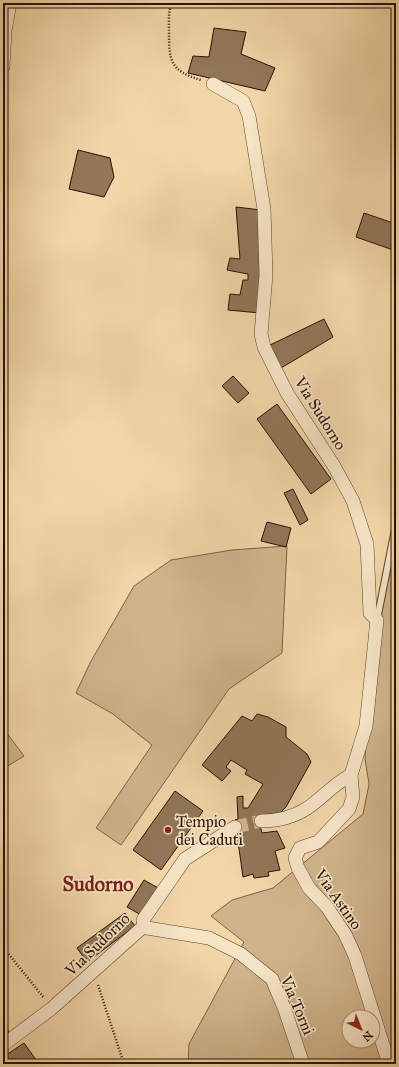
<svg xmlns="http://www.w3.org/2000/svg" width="399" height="1067" font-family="'IM FELL Great Primer',serif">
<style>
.green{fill:#cfb48b;stroke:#7c6247;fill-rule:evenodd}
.building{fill:#917758;stroke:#291003}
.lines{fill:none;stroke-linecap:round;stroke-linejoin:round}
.minor-tunnel{stroke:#d3b88e;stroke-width:13;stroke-dasharray:13 6;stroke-linecap:butt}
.service-casing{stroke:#5b422c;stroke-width:8}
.minor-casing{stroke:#5b422c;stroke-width:14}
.path{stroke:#291003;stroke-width:2.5;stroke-dasharray:1 2;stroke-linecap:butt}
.service{stroke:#f6e4c6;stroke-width:6}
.minor{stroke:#f6e4c6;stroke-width:13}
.poi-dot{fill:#8f2418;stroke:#f6e4c6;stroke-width:1.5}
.labels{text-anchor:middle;stroke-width:3.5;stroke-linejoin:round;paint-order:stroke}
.street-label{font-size:16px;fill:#291003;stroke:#f6e4c6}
.poi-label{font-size:16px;fill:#291003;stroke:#f6e4c6;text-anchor:start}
.district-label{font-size:20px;font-weight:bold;fill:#7a1f14;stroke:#f6e4c6}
</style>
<rect width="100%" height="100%" fill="#f1d6a7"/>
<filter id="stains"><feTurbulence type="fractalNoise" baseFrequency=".005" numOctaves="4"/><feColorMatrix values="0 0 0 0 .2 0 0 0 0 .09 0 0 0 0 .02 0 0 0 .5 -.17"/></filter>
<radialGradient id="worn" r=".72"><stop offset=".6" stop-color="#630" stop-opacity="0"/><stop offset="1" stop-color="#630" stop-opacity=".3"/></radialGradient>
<g class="green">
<path d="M396,525V1064H188L189,1044L244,942L211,916L232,900L273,888L363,814L369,784L365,759L366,729L376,641ZM349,1017H373V1041H349Z"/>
<polygon points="287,546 282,653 229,689 121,845 96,828 152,745 113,714 76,693 90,663 134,586 171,560 232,550"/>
<polygon points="3,728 24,756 3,769"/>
</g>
<g class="building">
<polygon points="214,28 246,32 241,54 275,68 265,91 188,73 193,56 209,57"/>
<polygon points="78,150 110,158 114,177 104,197 69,189"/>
<polygon points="236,207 261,210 260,313 228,310 230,294 240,295 243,280 248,280 248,274 227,270 230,258 240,259"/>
<polygon points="364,213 396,224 396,251 356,237"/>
<polygon points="324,319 333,337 281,368 268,346"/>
<polygon points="233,376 249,393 238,403 222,386"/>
<polygon points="277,404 331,479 311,494 257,419"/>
<polygon points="293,489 308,520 300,525 284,493"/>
<polygon points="267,522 291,528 286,547 261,541"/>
<polygon points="257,714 268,717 286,727 286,737 307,754 311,762 286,807 273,820 260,825 262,833 277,831 285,848 275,851 280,870 268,872 269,876 254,878 253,874 243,877 235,820 238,819 237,797 243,796 243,808 248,808 263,784 245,774 247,770 231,760 226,767 231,771 222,781 202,765 242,716 252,721"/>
<polygon points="175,791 203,811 161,870 133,850"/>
<polygon points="144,880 158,888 141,915 127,907"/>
<polygon points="125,913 135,926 87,962 77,948"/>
<polygon points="3,1022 10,1034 3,1038"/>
<polygon points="24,1043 39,1064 3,1064 3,1057"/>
</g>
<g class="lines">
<polyline class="minor-tunnel" points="235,827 261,821"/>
<g class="service-casing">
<polyline id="service" points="377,620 396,524"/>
</g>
<g class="minor-casing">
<g id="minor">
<polyline points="3,67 5,31 10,3"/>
<polyline points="213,84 243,101 249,116 264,209 266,275 261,334 264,347 287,393 334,466 353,501 367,544 370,613 377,620 366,726 351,775 353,797 349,809 318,842 300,848 295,858 298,868 309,888 327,907 345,934 355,956 389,1064"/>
<path d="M261,821C276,821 293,817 306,809C322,799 333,784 351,775"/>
<polyline points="144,926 147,928 209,938 241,954 272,979 285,1010 303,1064"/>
<polyline points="3,1045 51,1009 144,926 143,920 185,859 235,827"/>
</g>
</g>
<g class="path">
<path d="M172,3C168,11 169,22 169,31C169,61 170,71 201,80"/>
<polyline points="3,947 44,998"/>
<polyline points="98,985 124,1064"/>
</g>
<use href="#service" class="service"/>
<use href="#minor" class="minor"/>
</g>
<circle class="poi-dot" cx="168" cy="830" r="4"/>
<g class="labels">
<g class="street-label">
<text transform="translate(321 413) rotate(58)" y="6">Via Sudorno</text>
<text transform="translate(339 899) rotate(55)" y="6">Via Astino</text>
<text transform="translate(97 944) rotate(-44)" y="6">Via Sudorno</text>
<text transform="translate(298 1005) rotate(67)" y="6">Via Torni</text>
</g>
<g class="poi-label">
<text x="176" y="827">Tempio<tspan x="176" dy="18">dei Caduti</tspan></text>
</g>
<g class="district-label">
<text x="98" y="891">Sudorno</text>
</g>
</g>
<rect width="399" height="1067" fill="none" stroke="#f1d6a7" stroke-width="16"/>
<rect x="4" y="4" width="391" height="1059" fill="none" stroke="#291003" stroke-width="2"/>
<rect x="8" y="8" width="383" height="1051" fill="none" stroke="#291003"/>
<g transform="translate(361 1029) rotate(137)"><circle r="19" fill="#f6e4c6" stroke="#a48f78"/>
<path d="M0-3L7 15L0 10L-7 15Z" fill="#8f2418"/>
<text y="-6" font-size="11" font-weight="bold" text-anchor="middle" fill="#291003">N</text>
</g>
<rect width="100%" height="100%" filter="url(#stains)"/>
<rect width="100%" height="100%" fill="url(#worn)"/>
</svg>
